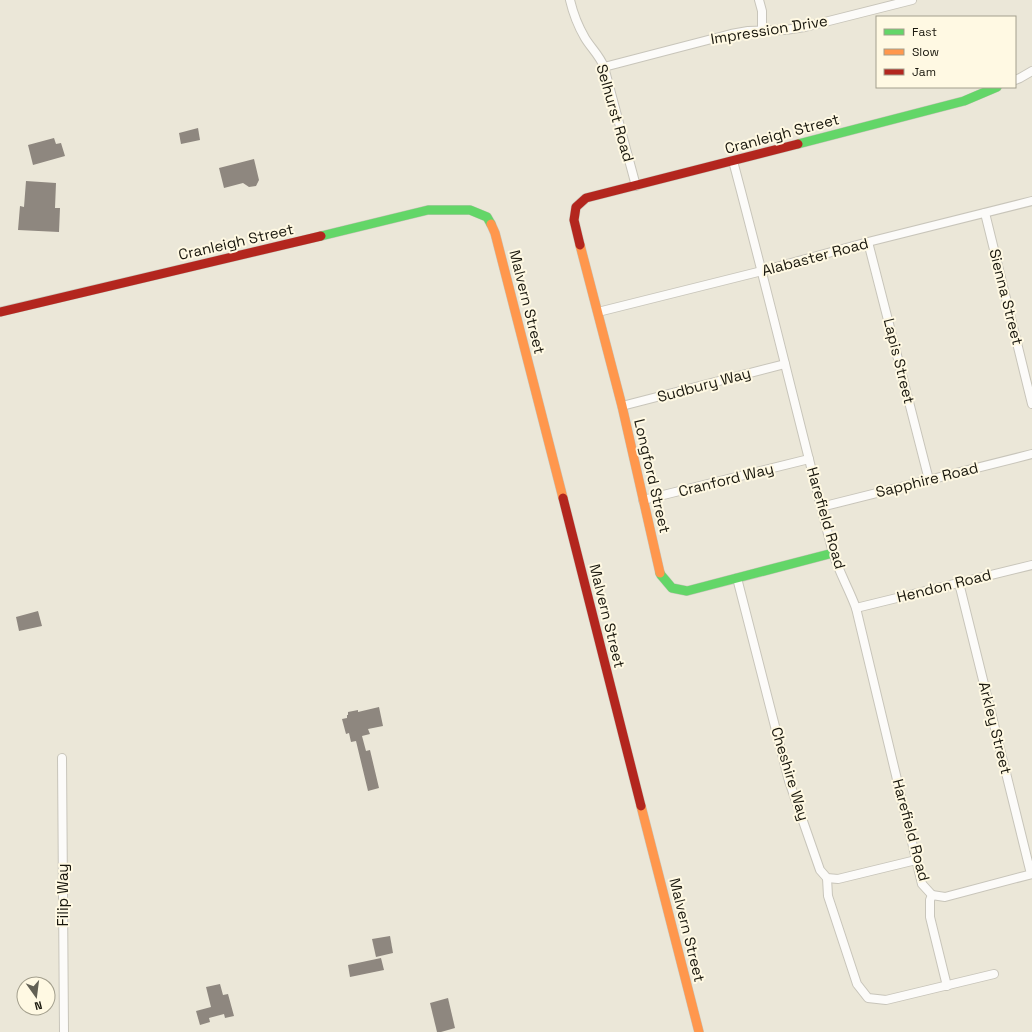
<svg xmlns="http://www.w3.org/2000/svg" width="1032" height="1032" font-family="'Space Grotesk',sans-serif">
<style>
.building{fill:#8e877f}
.lines{fill:none;stroke-linecap:round;stroke-linejoin:round}
.street-casing{stroke:#c8c5ba;stroke-width:10}
.fast-casing{stroke:#c8c5ba;stroke-width:10}
.slow-casing{stroke:#c8c5ba;stroke-width:10}
.jam-casing{stroke:#c8c5ba;stroke-width:10}
.street{stroke:#fcfbf9;stroke-width:8}
.fast{stroke:#63d668;stroke-width:9}
.slow{stroke:#ff974d;stroke-width:9}
.jam{stroke:#b3261e;stroke-width:9}
.labels{text-anchor:middle;stroke-width:4;stroke-linejoin:round;paint-order:stroke}
.street-label{font-size:15px;fill:#19170d;stroke:#fff9e3}
</style>
<rect width="100%" height="100%" fill="#ebe7d8"/>
<g class="building">
<polygon points="198,128 200,140 181,144 179,133"/>
<polygon points="54,138 56,144 61,143 65,156 33,165 28,145"/>
<polygon points="254,159 259,180 256,186 249,187 243,183 224,188 219,168"/>
<polygon points="26,181 56,183 55,208 60,208 59,232 18,230 20,206 24,207"/>
<polygon points="38,611 42,626 19,631 16,617"/>
<polygon points="379,707 383,726 368,729 370,734 362,736 366,751 370,750 379,788 368,791 356,741 351,742 349,733 346,734 342,719 347,718 347,715 348,715 348,712 358,710 358,712"/>
<polygon points="390,936 393,953 376,957 372,939"/>
<polygon points="381,958 384,970 350,977 348,965"/>
<polygon points="220,984 223,995 228,994 234,1016 225,1018 224,1014 209,1018 210,1022 200,1025 196,1011 211,1007 206,987"/>
<polygon points="448,998 455,1028 441,1032 437,1032 430,1003"/>
</g>
<g class="lines">
<g class="street-casing">
<g id="street">
<path d="M570,0C573,13 578,26 585,38C591,48 600,56 604,67L636,186"/>
<polyline points="759,0 762,11 762,30"/>
<polyline points="604,67 731,34 748,31 785,30 805,27 912,0"/>
<polyline points="1015,80 1020,78 1032,71"/>
<path d="M733,161C768,292 799,423 833,553C839,572 849,589 856,608L922,884L932,895"/>
<polyline points="985,213 1032,404"/>
<polyline points="868,242 929,480"/>
<polyline points="598,312 762,271 868,242 1032,201"/>
<polyline points="622,406 785,364"/>
<polyline points="643,500 809,459"/>
<polyline points="821,507 1032,454"/>
<polyline points="737,578 789,781 820,870 827,878 838,879 916,860"/>
<polyline points="959,583 1031,874"/>
<polyline points="856,608 1032,565"/>
<polyline points="62,758 64,1032"/>
<polyline points="827,878 828,896 857,984 868,998 886,1000 994,974"/>
<polyline points="932,895 945,897 1032,874"/>
<polyline points="932,895 930,900 930,917 947,986"/>
</g>
</g>
<g class="fast-casing">
<g id="fast">
<polyline points="798,144 964,101 997,87"/>
<polyline points="321,236 428,210 470,210 487,217 491,224"/>
<polyline points="660,573 661,575 672,588 687,591 833,553"/>
</g>
</g>
<g class="slow-casing">
<g id="slow">
<polyline points="491,224 495,233 563,498"/>
<polyline points="580,245 622,406 660,573"/>
<polyline points="641,806 699,1032"/>
</g>
</g>
<g class="jam-casing">
<g id="jam">
<polyline points="580,245 574,220 576,207 586,198 798,144"/>
<polyline points="0,312 321,236"/>
<polyline points="563,498 641,806"/>
</g>
</g>
<use href="#street" class="street"/>
<use href="#fast" class="fast"/>
<use href="#slow" class="slow"/>
<use href="#jam" class="jam"/>
</g>
<g class="labels">
<g class="street-label">
<text transform="translate(769 30) rotate(-9)" y="5">Impression Drive</text>
<text transform="translate(615 113) rotate(74)" y="5">Selhurst Road</text>
<text transform="translate(782 134) rotate(-15)" y="5">Cranleigh Street</text>
<text transform="translate(236 242) rotate(-13)" y="5">Cranleigh Street</text>
<text transform="translate(815 257) rotate(-15)" y="5">Alabaster Road</text>
<text transform="translate(1006 297) rotate(76)" y="5">Sienna Street</text>
<text transform="translate(527 302) rotate(76)" y="5">Malvern Street</text>
<text transform="translate(899 361) rotate(76)" y="5">Lapis Street</text>
<text transform="translate(704 385) rotate(-15)" y="5">Sudbury Way</text>
<text transform="translate(652 476) rotate(77)" y="5">Longford Street</text>
<text transform="translate(726 480) rotate(-14)" y="5">Cranford Way</text>
<text transform="translate(927 480) rotate(-14)" y="5">Sapphire Road</text>
<text transform="translate(826 518) rotate(74)" y="5">Harefield Road</text>
<text transform="translate(944 586) rotate(-14)" y="5">Hendon Road</text>
<text transform="translate(607 616) rotate(76)" y="5">Malvern Street</text>
<text transform="translate(995 728) rotate(76)" y="5">Arkley Street</text>
<text transform="translate(790 774) rotate(73)" y="5">Cheshire Way</text>
<text transform="translate(911 830) rotate(75)" y="5">Harefield Road</text>
<text transform="translate(63 895) rotate(-90)" y="5">Filip Way</text>
<text transform="translate(687 930) rotate(76)" y="5">Malvern Street</text>
</g>
</g>
<rect x="876" y="16" width="140" height="72" fill="#fff9e3" stroke="#a39f8d"/>
<rect x="884" y="29" width="20" height="6" fill="#63d668" stroke="#a39f8d"/>
<text x="912" y="36" font-size="12" fill="#19170d">Fast</text>
<rect x="884" y="49" width="20" height="6" fill="#ff974d" stroke="#a39f8d"/>
<text x="912" y="56" font-size="12" fill="#19170d">Slow</text>
<rect x="884" y="69" width="20" height="6" fill="#b3261e" stroke="#a39f8d"/>
<text x="912" y="76" font-size="12" fill="#19170d">Jam</text>
<g transform="translate(36 996) rotate(166)"><circle r="19" fill="#fff9e3" stroke="#a39f8d"/>
<path d="M0-3L7 15L0 10L-7 15Z" fill="#626054"/>
<text y="-6" font-size="11" font-weight="bold" text-anchor="middle" fill="#19170d">N</text>
</g>
</svg>
